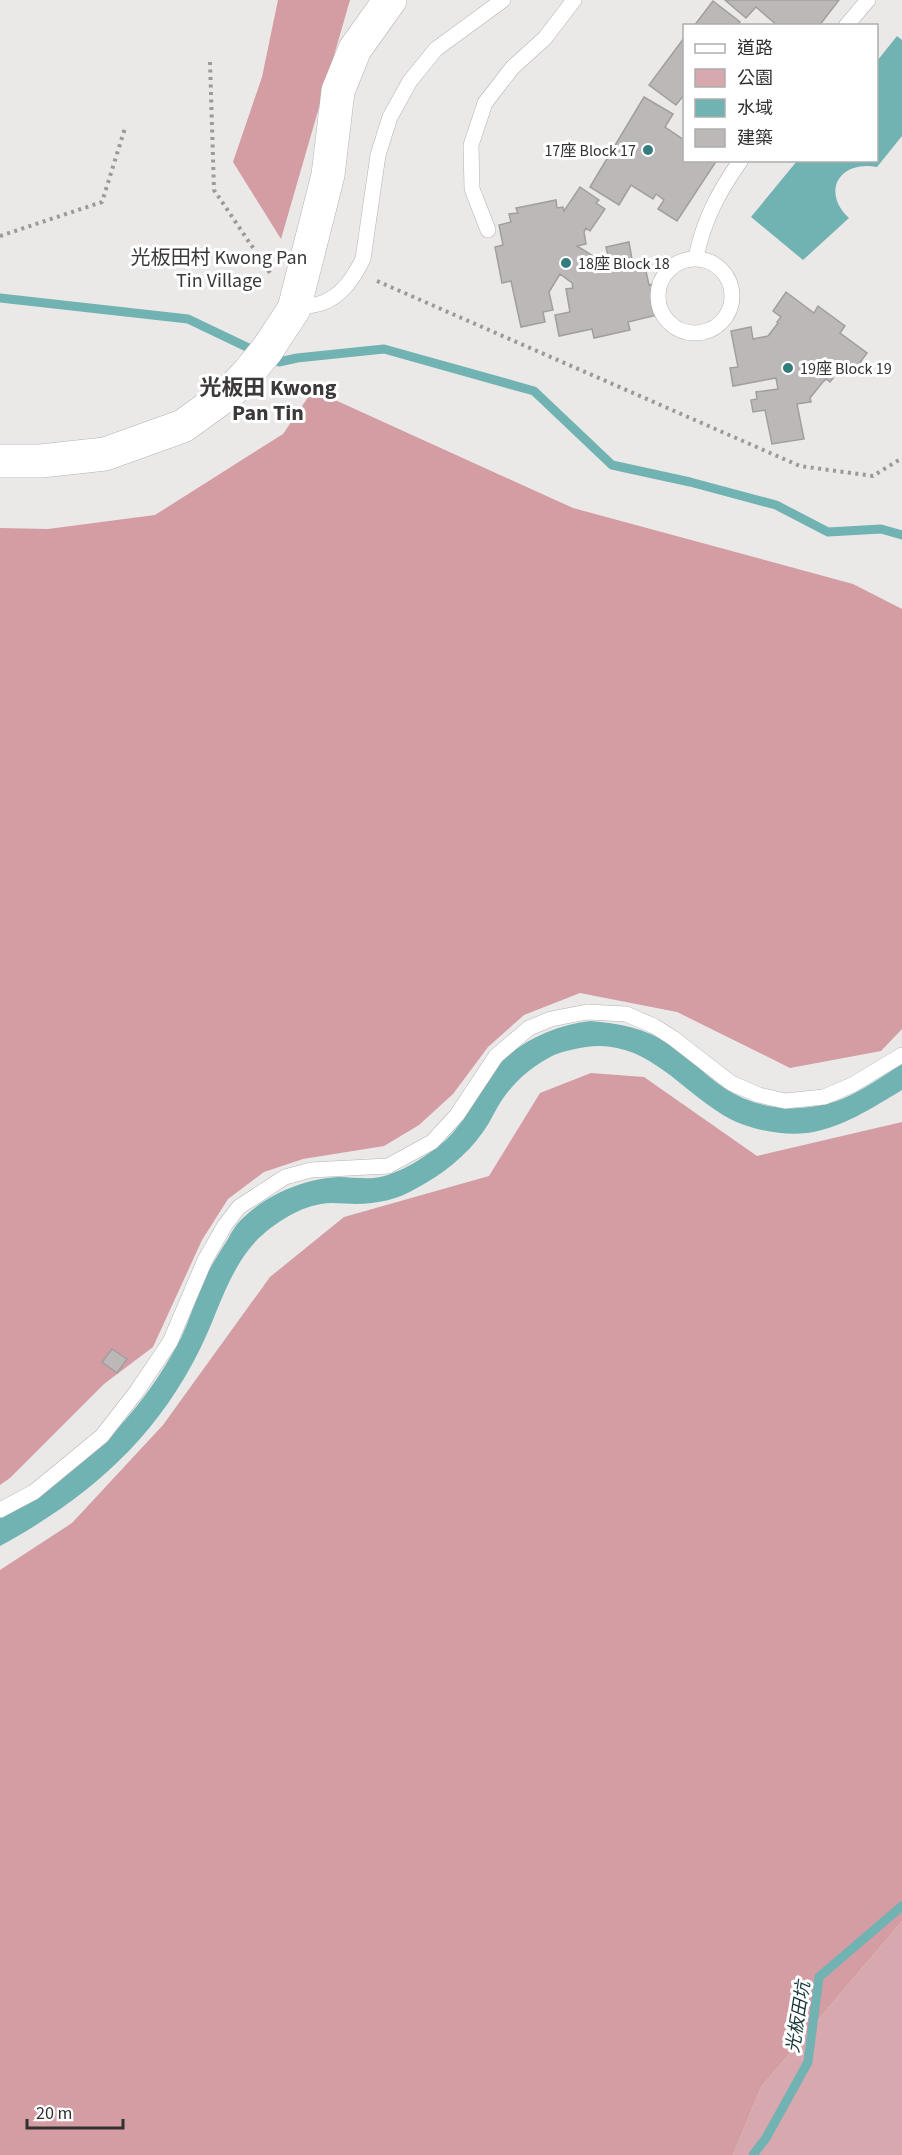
<svg xmlns="http://www.w3.org/2000/svg" width="902" height="2155" font-family="'Source Sans 3','Noto Sans TC',sans-serif">
<style>
.green{fill:#d7a8ad}
.forest{fill:#d49ca3}
.water{fill:#71b2b3}
.lines{fill:none;stroke-linecap:round;stroke-linejoin:round}
.stream{stroke:#71b2b3;stroke-width:9}
.building{fill:#bcb8b8;stroke:#a29e9f;stroke-width:1.5}
.lane-casing{stroke:#b6b2b2;stroke-width:16}
.secondary-casing{stroke:#b6b2b2;stroke-width:34}
.path{stroke:#9b9999;stroke-width:4;stroke-dasharray:3 4.5;stroke-linecap:butt}
.lane{stroke:#fff;stroke-width:15}
.secondary{stroke:#fff;stroke-width:33}
.poi-dot{fill:#347d7e;stroke:#fff;stroke-width:2}
.labels{text-anchor:middle;stroke-width:6;stroke-linejoin:round;paint-order:stroke}
.poi-label{font-size:16px;fill:#323131;stroke:#fff;text-anchor:start}
.water-label{font-size:18px;font-style:italic;fill:#163738;stroke:#fff}
.quarter-label{font-size:20px;fill:#3c3939;stroke:#fff}
.district-label{font-size:22px;font-weight:bold;fill:#3c3939;stroke:#fff}
</style>
<rect width="100%" height="100%" fill="#ebe8e8"/>
<polygon class="green" points="902,1921 902,2155 733,2155 761,2087"/>
<g class="forest">
<polygon points="278,0 350,0 281,239 233,162 262,77"/>
<polygon points="313,390 573,508 853,584 902,609 902,1029 881,1051 790,1068 677,1012 580,993 524,1015 488,1047 453,1094 419,1125 384,1146 303,1159 264,1172 228,1199 202,1240 153,1347 104,1384 10,1478 0,1485 0,528 48,529 155,515 283,434"/>
<polygon points="591,1073 644,1077 757,1156 902,1122 902,1921 761,2087 733,2155 0,2155 0,1570 72,1523 163,1425 270,1277 344,1217 489,1176 540,1093"/>
</g>
<g class="water">
<path d="M897,36L902,40V136L877,167C839,160 821,192 849,218L803,260L751,217L797,161L876,160L877,61Z"/>
<path d="M590,1021C618,1023 645,1028 669,1044C688,1057 704,1074 723,1087C758,1111 803,1114 842,1099C863,1090 883,1076 902,1064V1090C872,1108 842,1128 807,1133C780,1136 746,1129 723,1115C677,1087 645,1039 586,1047C574,1049 563,1051 552,1056C533,1066 517,1079 504,1097C496,1108 491,1121 483,1132C466,1156 443,1174 417,1188C399,1199 377,1204 356,1204C344,1204 333,1202 321,1204C297,1208 273,1224 256,1241C228,1271 218,1313 200,1349C155,1440 88,1498 0,1546V1517C80,1475 139,1418 181,1338C189,1321 194,1304 201,1287C208,1270 218,1255 228,1239C231,1233 235,1226 240,1221C265,1195 303,1179 338,1177C350,1177 362,1179 374,1178C399,1175 427,1156 446,1140C466,1121 476,1095 492,1073C516,1042 552,1026 590,1021Z"/>
</g>
<g class="lines">
<g class="stream">
<polyline points="0,298 188,319 257,352"/>
<polyline points="270,358 279,362 297,358 384,349 534,391 612,465 690,482 776,505 828,532 881,529 902,535"/>
<polyline points="753,2155 766,2138 808,2062 819,1977 902,1906"/>
</g>
</g>
<g class="building">
<polygon points="725,0 839,0 819,26 778,26 756,7 746,18"/>
<polygon points="713,1 740,22 737,26 694,26"/>
<polygon points="684,38 684,95 676,105 649,85"/>
<polygon points="644,97 673,114 665,127 684,140 684,160 717,160 677,221 658,209 664,200 656,194 653,199 631,185 619,205 590,187"/>
<polygon points="580,187 599,200 596,203 605,209 590,231 586,228 584,232 586,244 577,246 601,261 609,260 606,247 629,242 633,265 644,262 649,285 654,284 661,314 628,322 630,330 594,338 592,329 559,336 555,315 570,312 566,289 573,288 572,283 560,274 549,292 553,310 543,312 545,322 521,327 511,281 502,283 495,247 503,245 499,225 511,222 509,214 518,213 516,208 556,200 557,208 563,207 564,211"/>
<polygon points="786,292 814,313 818,306 845,326 840,333 867,353 854,371 848,366 844,372 840,369 830,382 826,379 822,383 810,398 811,402 797,404 804,439 772,444 765,410 753,412 751,400 757,399 756,392 778,389 776,378 733,386 730,368 738,367 731,331 751,327 753,339 768,336 778,323 777,322 781,317 773,311"/>
<polygon points="112,1349 127,1359 117,1373 102,1362"/>
</g>
<g class="lines">
<g class="lane-casing">
<g id="lane">
<polyline points="846,26 868,0"/>
<polyline points="488,230 472,189 471,145 485,103 512,68 545,38 574,0"/>
<path d="M696,258C703,221 719,191 741,160"/>
<circle cx="695" cy="296" r="37"/>
<path d="M294,309C302,307 313,306 322,303C342,296 354,277 363,259L378,155L390,117L410,81L436,49L503,0"/>
<polyline points="0,1510 34,1492 102,1436 137,1391 170,1342 205,1260 225,1225 239,1207 285,1177 311,1170 388,1166 432,1142 457,1115 496,1056 529,1028 551,1019 587,1012 626,1014 654,1026 673,1038 731,1083 759,1095 785,1101 824,1097 852,1085 902,1055"/>
</g>
</g>
<g class="secondary-casing">
<polyline id="secondary" points="0,461 41,461 105,454 183,426 230,392 249,372 267,350 294,309 328,175 338,91 355,49 390,0"/>
</g>
<g class="path">
<polyline points="210,62 214,190 270,273"/>
<polyline points="0,236 102,202 125,128"/>
<polyline points="377,281 800,466 873,476 902,458"/>
</g>
<use href="#lane" class="lane"/>
<use href="#secondary" class="secondary"/>
</g>
<g class="poi-dot">
<circle cx="648" cy="150" r="6"/>
<circle cx="566" cy="263" r="6"/>
<circle cx="788" cy="368" r="6"/>
</g>
<g class="labels">
<g class="poi-label">
<text x="636" y="156" text-anchor="end">17座 Block 17</text>
<text x="578" y="269">18座 Block 18</text>
<text x="800" y="374">19座 Block 19</text>
</g>
<g class="water-label">
<text transform="translate(798 2017) rotate(-81)" y="6">光板田坑</text>
</g>
<g class="quarter-label">
<text x="219" y="264">光板田村 Kwong Pan<tspan x="219" dy="23">Tin Village</tspan></text>
</g>
<g class="district-label">
<text x="268" y="395">光板田 Kwong<tspan x="268" dy="25">Pan Tin</tspan></text>
</g>
</g>
<rect x="683" y="24" width="195" height="138" fill="#ffffff" stroke="#adadad" stroke-width="1.5"/>
<rect x="695" y="44" width="30" height="9" fill="#ffffff" stroke="#adadad" stroke-width="1.5"/>
<text x="737" y="54" font-size="18" fill="#323131">道路</text>
<rect x="695" y="69" width="30" height="18" fill="#d7a8ad" stroke="#adadad" stroke-width="1.5"/>
<text x="737" y="84" font-size="18" fill="#323131">公園</text>
<rect x="695" y="99" width="30" height="18" fill="#71b2b3" stroke="#adadad" stroke-width="1.5"/>
<text x="737" y="114" font-size="18" fill="#323131">水域</text>
<rect x="695" y="129" width="30" height="18" fill="#bcb8b8" stroke="#adadad" stroke-width="1.5"/>
<text x="737" y="144" font-size="18" fill="#323131">建築</text>
<path d="M27 2119v9h96v-9" fill="none" stroke="#323131" stroke-width="3"/>
<text x="36" y="2119" font-size="18" fill="#323131" stroke="#ffffff" stroke-width="4.5" paint-order="stroke">20 m</text>
</svg>
